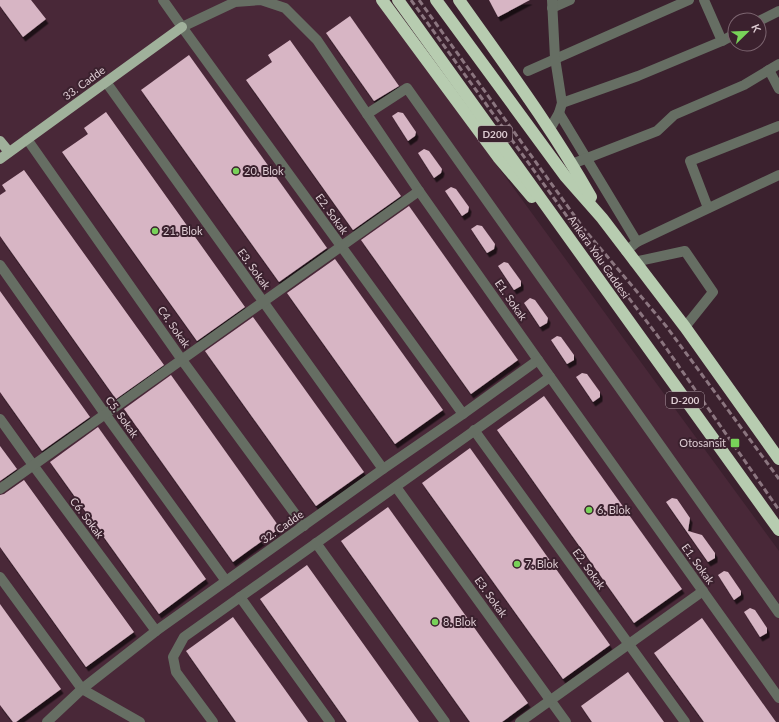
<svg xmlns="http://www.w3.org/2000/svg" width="779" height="722" font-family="Lato,sans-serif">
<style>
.built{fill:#492838}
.building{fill:#d7b5c4;filter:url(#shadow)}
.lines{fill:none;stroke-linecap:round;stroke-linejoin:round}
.minor{stroke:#666e63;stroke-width:10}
.major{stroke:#a0b19b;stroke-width:10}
.highway{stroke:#b7ccb0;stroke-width:12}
.rail{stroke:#8b757f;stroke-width:3;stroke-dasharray:6 3;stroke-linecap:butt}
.poi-dot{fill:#78d259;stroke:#3b212e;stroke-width:1.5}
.labels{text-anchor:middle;stroke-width:4;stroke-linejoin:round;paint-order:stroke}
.shield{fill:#3b212e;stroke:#ad99a2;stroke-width:1}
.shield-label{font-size:10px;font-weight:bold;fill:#deccd3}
.street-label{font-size:11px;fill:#deccd3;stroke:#3b212e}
.poi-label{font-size:11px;fill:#deccd3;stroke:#3b212e;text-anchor:start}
</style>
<defs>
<filter id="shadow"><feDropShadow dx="2.5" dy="4.5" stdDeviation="0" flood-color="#0009"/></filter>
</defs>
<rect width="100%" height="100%" fill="#3b212e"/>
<polygon class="built" points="0,0 376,0 779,551 779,722 0,722"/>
<g class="building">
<polygon points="0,0 31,0 46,19 23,37 0,6"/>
<polygon points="489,0 530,0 498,17"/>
<polygon points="350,16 399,86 374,101 326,33"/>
<polygon points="290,40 401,196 353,230 246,80 272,62 268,55"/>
<polygon points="189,55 327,248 279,282 141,90"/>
<polygon points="106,112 245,307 197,341 62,152 88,134 84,128"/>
<polygon points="398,112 403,113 416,132 415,136 408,141 392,116"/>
<polygon points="424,149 429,151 442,169 441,173 434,178 418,153"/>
<polygon points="24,170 164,365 116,399 0,236 0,195 6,191 2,185"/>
<polygon points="451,187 456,189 469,207 468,212 462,216 445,191"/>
<polygon points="409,206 518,360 471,394 361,240"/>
<polygon points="477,225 482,226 495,244 494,249 487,253 471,229"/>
<polygon points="335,259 443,410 395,444 287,293"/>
<polygon points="504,262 508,263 521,281 521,286 514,290 498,266"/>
<polygon points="0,291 90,417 42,451 0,392"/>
<polygon points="530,298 535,300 548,318 547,323 540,327 524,303"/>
<polygon points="253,317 364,472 316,506 205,351"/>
<polygon points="557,336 561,337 574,355 574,360 567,364 551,340"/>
<polygon points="582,373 587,374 600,392 600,397 593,402 576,377"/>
<polygon points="171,375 280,528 233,562 124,409"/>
<polygon points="544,396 682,589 634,623 497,430"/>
<polygon points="98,427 206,579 159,614 50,462"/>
<polygon points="0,446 17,469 0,481"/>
<polygon points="470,448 610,645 563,679 422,483"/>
<polygon points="24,480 134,632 86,667 0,547 0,495 4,494"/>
<polygon points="672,498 677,499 690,518 688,531 702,535 715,553 715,558 708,562 666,502"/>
<polygon points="388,507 528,703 502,722 470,722 341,541"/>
<polygon points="307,565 419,722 347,722 260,599"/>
<polygon points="724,571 728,572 741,591 741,595 734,600 718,575"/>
<polygon points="0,604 61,689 16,722 13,722 0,705"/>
<polygon points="750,608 755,610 767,628 767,633 760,637 744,612"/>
<polygon points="233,617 308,722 236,722 186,651"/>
<polygon points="702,618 776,722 704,722 654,653"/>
<polygon points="628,672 664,722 592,722 581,706"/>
</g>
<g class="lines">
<g class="minor">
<polyline points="163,0 182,27 463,414"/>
<polyline points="704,0 722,41"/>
<polyline points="552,8 570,0"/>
<polyline points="759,21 779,11"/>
<polyline points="182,27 235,2 261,0 285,8 317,40 419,191 538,360 779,698"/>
<polyline points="769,70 779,89"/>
<polyline points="528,71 689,0"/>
<polyline points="106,82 383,469"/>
<polyline points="562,103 638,76 722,41 735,34"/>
<polyline points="559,113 637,242"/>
<polyline points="367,114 407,88 779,613"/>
<polyline points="550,129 559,113 562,103 555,58 552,0"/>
<polyline points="27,139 182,360 304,526"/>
<polyline points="572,164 657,131 674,115 744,85 779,64"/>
<polyline points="708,208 690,161 779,126"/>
<polyline points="626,251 637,242 779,175"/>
<polyline points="634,262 685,251 713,292 685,327"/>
<polyline points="0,265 105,414 226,581"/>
<polyline points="0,419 33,465 156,631"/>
<polyline points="474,430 685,722"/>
<polyline points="396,487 566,722"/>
<polyline points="0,489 419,191"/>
<polyline points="316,543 445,722"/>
<polyline points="0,577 82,689 140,722"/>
<polyline points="240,597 330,722"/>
<polyline points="47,722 82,689 156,631 383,469 463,414 538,360"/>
<polyline points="213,722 176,672 173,657 184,637 550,377"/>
<polyline points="520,722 703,591"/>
</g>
<g class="major">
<polyline points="0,141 9,152"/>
<polyline points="0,159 182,27"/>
</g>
<g class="highway">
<polyline points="382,0 498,157 532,197"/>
<polyline points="398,0 779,530"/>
<polyline points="436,0 565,176 602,218 685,327 779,459"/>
<path d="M459,0C505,65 552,128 591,197"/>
</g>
<g class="rail">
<polyline points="411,0 579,233 657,335 779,510"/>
<polyline points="419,0 584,229 666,326 779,479"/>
</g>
</g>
<g class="poi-dot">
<circle cx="236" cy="171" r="4"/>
<circle cx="155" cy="231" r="4"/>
<rect x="730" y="438" width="10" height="10" rx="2"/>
<circle cx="589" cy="510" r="4"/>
<circle cx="517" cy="564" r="4"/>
<circle cx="435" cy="622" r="4"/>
</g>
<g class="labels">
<g class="shield">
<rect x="478" y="126" width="34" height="16" rx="3"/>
<rect x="666" y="392" width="38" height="16" rx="3"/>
</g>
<g class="shield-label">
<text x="495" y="138">D200</text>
<text x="685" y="404">D-200</text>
</g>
<g class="street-label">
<text transform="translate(84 83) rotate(-36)" y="4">33. Cadde</text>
<text transform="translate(332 214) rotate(54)" y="4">E2. Sokak</text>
<text transform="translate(599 257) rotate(55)" y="4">Ankara Yolu Caddesi</text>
<text transform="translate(254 269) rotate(54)" y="4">E3. Sokak</text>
<text transform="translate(511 300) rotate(55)" y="4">E1. Sokak</text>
<text transform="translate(174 327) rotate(55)" y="4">C4. Sokak</text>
<text transform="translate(122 417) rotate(54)" y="4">C5. Sokak</text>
<text transform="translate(87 518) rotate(53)" y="4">C6. Sokak</text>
<text transform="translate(282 527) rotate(-35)" y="4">32. Cadde</text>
<text transform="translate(698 564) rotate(54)" y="4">E1. Sokak</text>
<text transform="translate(589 569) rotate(54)" y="4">E2. Sokak</text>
<text transform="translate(491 597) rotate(54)" y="4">E3. Sokak</text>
</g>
<g class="poi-label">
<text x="244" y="175">20. Blok</text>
<text x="163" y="235">21. Blok</text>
<text x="726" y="447" text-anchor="end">Otosansit</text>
<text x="597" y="514">6. Blok</text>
<text x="525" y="568">7. Blok</text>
<text x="443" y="626">8. Blok</text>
</g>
</g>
<g transform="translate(747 32) rotate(67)"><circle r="19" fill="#3b212e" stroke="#7c6570"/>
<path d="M0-3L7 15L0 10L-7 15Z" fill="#78d259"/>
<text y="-6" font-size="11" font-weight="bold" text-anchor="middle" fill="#deccd3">K</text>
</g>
</svg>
